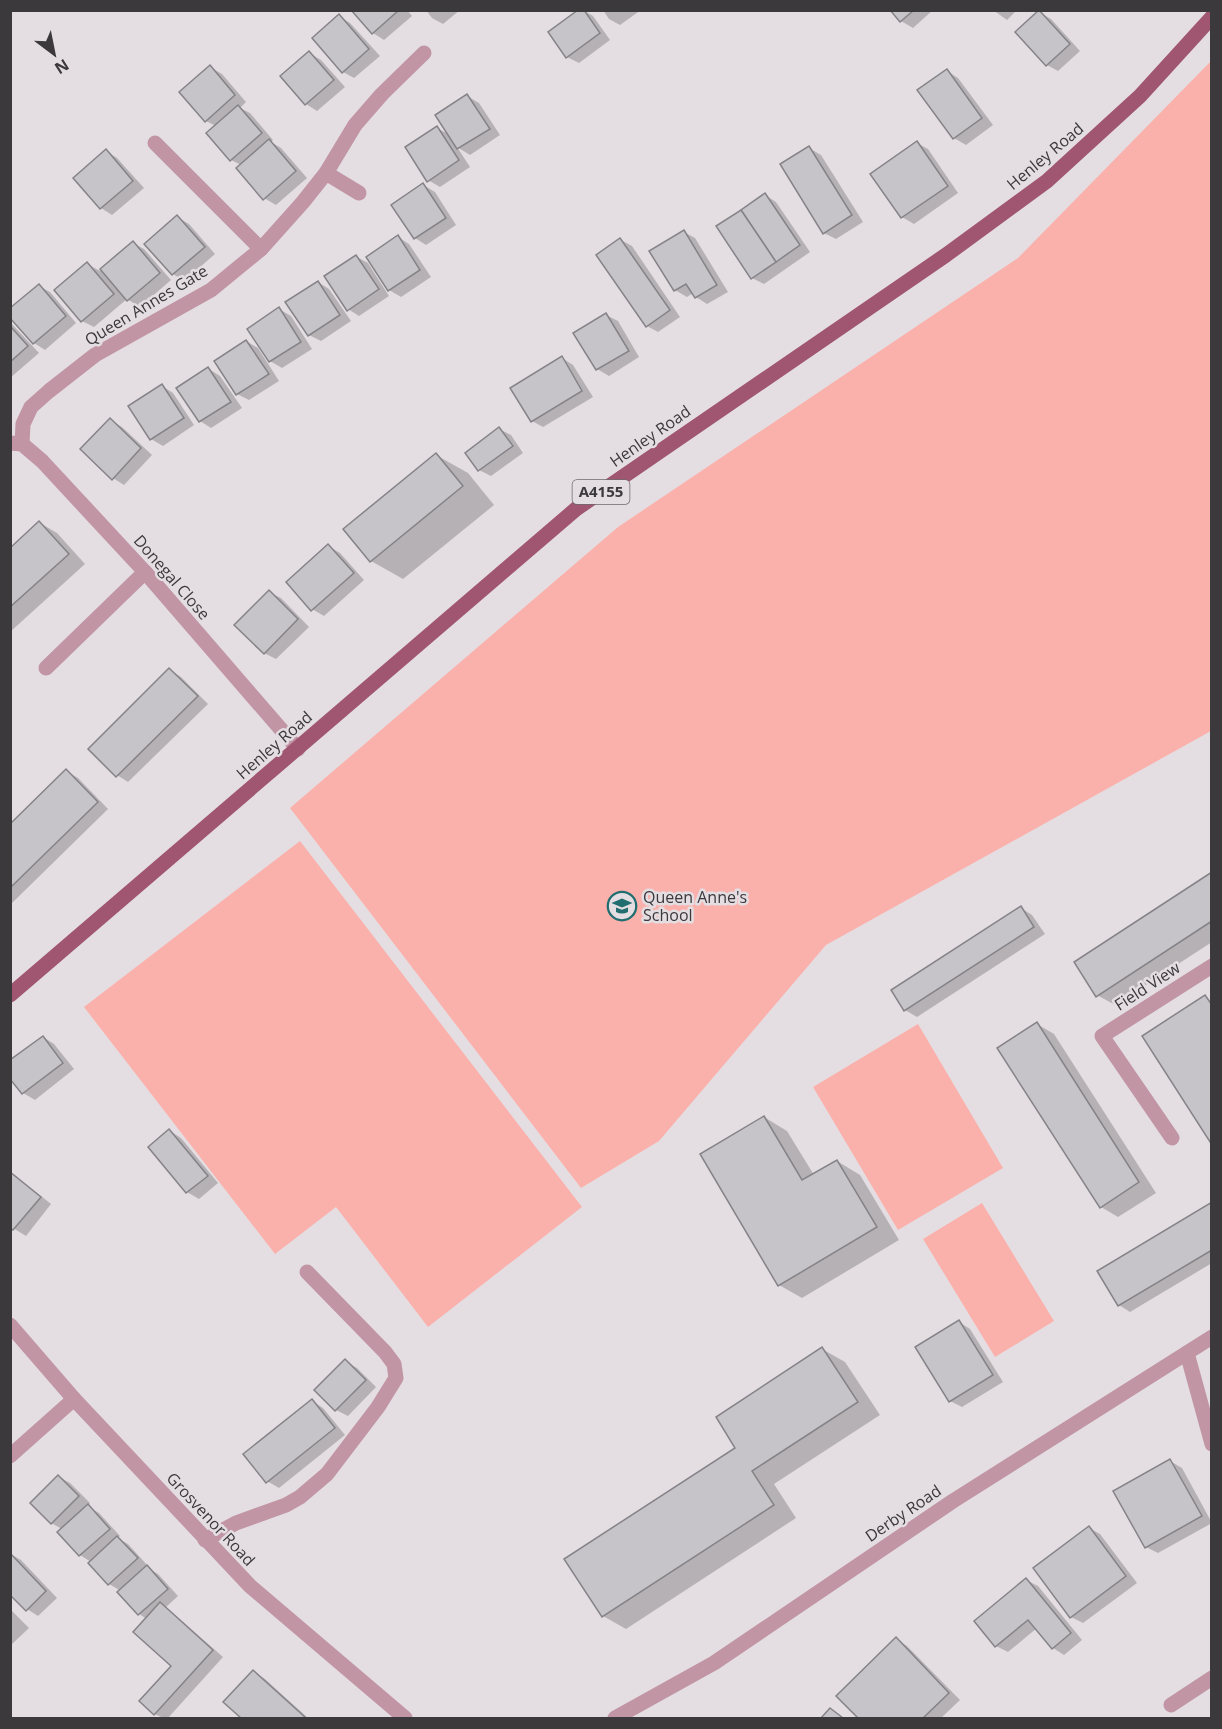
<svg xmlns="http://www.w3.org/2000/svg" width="1222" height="1729" font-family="'Open Sans',sans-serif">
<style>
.green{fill:#fbb1ab}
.shadow{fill:#0003}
.building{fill:#c6c4c9;stroke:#858388;stroke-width:1.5}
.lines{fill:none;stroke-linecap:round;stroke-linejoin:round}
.minor{stroke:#c195a3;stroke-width:15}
.major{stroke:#a05570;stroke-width:15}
.labels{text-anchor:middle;stroke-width:5;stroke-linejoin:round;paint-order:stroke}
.shield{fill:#e4dee3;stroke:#6e6a6d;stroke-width:1.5}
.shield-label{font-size:15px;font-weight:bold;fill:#3b393b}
.street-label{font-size:16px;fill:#3b393b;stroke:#e4dee3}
.poi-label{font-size:16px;fill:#3b393b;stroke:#e4dee3;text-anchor:start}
</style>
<rect width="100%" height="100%" fill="#e4dee3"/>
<g class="green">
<polygon points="1211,61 1211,731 826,945 659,1141 581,1188 290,808 618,527 1018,258"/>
<polygon points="300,841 582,1207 428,1327 336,1207 275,1254 84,1007"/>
<polygon points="918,1024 1003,1168 898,1230 813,1087"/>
<polygon points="982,1203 1054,1321 995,1357 923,1239"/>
</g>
<g class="shadow">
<polygon points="353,10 407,10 412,16 384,40 373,33"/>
<polygon points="426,10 460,10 443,24 432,18"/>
<polygon points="583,10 593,16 610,40 579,63 567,57"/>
<polygon points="603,10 641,10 620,25 609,19"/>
<polygon points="892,10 933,10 913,28 901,21"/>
<polygon points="993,10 1017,10 1007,20"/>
<polygon points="1039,12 1051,19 1080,51 1058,71 1047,65"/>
<polygon points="339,16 350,23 380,56 354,78 343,72"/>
<polygon points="309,53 321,60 345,87 317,111 306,104"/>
<polygon points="210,67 222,74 246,102 240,108 250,113 273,140 271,142 281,148 307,178 276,205 264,198 241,165 231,160 216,126 206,121"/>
<polygon points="947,71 958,78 993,125 966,145 954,138"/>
<polygon points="467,96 479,103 500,135 470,155 457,147 470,167 440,187 428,180 437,128 450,135"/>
<polygon points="917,143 928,149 958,193 914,224 902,217"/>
<polygon points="809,148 821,155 863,222 836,239 824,233"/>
<polygon points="106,151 117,158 144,188 112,215 101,208 75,178"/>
<polygon points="423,185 435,192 456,225 426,245 415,238"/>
<polygon points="765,195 776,202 810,252 764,284 752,278"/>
<polygon points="177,217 189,224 215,254 184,281 173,274"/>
<polygon points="684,232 695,238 728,292 707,304 696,297 693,293 687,297 675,290"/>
<polygon points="398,237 409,244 431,277 401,297 389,290"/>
<polygon points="621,240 632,246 680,317 658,332 647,326"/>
<polygon points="133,243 144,249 171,280 140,307 127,299 94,327 82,321 87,264 100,271"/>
<polygon points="357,257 368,263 389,296 359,316 348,309"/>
<polygon points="318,282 329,289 351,321 321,341 309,335"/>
<polygon points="39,286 50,292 76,323 45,350 34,343"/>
<polygon points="279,309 291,316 312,349 282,368 270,361 249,329"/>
<polygon points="606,315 618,321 639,357 609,376 597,369 575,333"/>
<polygon points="10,322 39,353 10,378"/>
<polygon points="246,341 258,348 279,381 249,400 237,394"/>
<polygon points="562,358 573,365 593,397 543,427 532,421"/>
<polygon points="209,369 220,376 242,408 211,428 200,421"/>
<polygon points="162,386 173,393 194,425 163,446 151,439 130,407"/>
<polygon points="110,420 122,427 152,455 124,485 113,478"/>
<polygon points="499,429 511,435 523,453 491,476 479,470"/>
<polygon points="436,455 468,473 494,505 403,579 371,561"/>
<polygon points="40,523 57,533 85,564 10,632 10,550"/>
<polygon points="328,546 340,553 364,580 324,616 312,609"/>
<polygon points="269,592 281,598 309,627 276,659 264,653"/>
<polygon points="170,670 181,677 208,704 128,782 117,775"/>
<polygon points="66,771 78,778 108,809 10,905 10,826"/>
<polygon points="1212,874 1212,942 1115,1005 1097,995"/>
<polygon points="1021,908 1032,915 1045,934 917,1017 905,1010"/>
<polygon points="1037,1024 1054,1034 1156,1193 1118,1217 1101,1207"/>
<polygon points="43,1037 54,1044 74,1069 35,1100 23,1093"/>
<polygon points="764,1117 787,1131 814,1175 837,1161 860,1175 899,1240 802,1298 779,1285"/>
<polygon points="170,1131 181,1138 218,1183 199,1199 187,1192 150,1147"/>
<polygon points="10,1171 51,1204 26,1236 10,1226"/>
<polygon points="1212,1204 1212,1263 1130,1312 1119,1305"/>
<polygon points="959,1322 970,1329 1003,1382 962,1407 950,1401"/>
<polygon points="822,1349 845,1362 880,1415 774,1484 796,1518 626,1629 603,1616 738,1448"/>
<polygon points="345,1361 357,1368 376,1387 348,1416 336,1410"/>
<polygon points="312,1401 323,1408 345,1435 279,1488 267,1481"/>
<polygon points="1170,1461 1182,1468 1212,1523 1158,1553 1146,1547"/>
<polygon points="59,1477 70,1483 90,1503 87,1506 99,1513 120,1536 117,1538 128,1544 148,1566 146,1567 158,1574 178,1596 166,1607 223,1657 168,1718 163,1718 155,1714 173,1666 147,1619 139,1614 121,1591 109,1584 90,1563 91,1562 80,1555 59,1532 62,1529 51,1523"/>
<polygon points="1089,1528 1100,1534 1137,1583 1083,1623 1071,1617"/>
<polygon points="10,1554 21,1560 57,1598 38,1616 27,1609"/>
<polygon points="1026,1580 1038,1586 1082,1640 1064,1655 1053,1648 1037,1628 1008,1652 996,1646"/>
<polygon points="10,1609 29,1628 10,1646"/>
<polygon points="896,1639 907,1646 960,1700 941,1718 860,1718 838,1696"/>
<polygon points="254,1672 265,1679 308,1718 243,1718 225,1702"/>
</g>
<g class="building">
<polygon points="351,10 399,10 372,34"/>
<polygon points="578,10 584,10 600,33 566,58 548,32"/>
<polygon points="890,10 914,10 900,22"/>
<polygon points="1039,10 1070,44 1046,66 1015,32"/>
<polygon points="339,14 369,49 342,73 312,38"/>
<polygon points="309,51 334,80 305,105 280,76"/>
<polygon points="210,65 235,95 205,122 179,92"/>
<polygon points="947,69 982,118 953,139 917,90"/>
<polygon points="467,94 490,129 457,149 435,115"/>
<polygon points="238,105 262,133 230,161 206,133"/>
<polygon points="437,126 459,160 427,182 405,147"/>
<polygon points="269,139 296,171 263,200 236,168"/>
<polygon points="917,141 948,186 901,218 870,174"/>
<polygon points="809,146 852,215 823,234 780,164"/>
<polygon points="106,149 133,181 100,209 73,178"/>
<polygon points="423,183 446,218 414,239 391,205"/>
<polygon points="765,193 800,245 776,262 741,210"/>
<polygon points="741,210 776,262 751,279 716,226"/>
<polygon points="177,215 205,247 172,275 144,244"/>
<polygon points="684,230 717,285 695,298 686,284 674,291 649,251"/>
<polygon points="398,235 420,270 388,291 366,257"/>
<polygon points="620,238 670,310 646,327 596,255"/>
<polygon points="133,241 160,273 127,301 100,269"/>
<polygon points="356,255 379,289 347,311 324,276"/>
<polygon points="87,262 114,294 81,322 54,290"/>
<polygon points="318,281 340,315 308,336 285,302"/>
<polygon points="39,284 66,316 33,344 10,318 10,308"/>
<polygon points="279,307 301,342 269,362 247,329"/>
<polygon points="606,313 629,351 596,370 573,333"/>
<polygon points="10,326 28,346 10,362"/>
<polygon points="246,340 269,374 236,395 214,361"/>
<polygon points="562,356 582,391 531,422 510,388"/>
<polygon points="208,367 231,402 199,422 176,388"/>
<polygon points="162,384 184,418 150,440 128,406"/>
<polygon points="110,418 141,448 112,480 80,449"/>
<polygon points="499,427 513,446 478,471 465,453"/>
<polygon points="436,453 463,486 370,562 343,529"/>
<polygon points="39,521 69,554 10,607 10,548"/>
<polygon points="328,544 354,573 311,611 286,582"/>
<polygon points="269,590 298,619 264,654 234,625"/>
<polygon points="169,668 198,696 116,777 88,749"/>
<polygon points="66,769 98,802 10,888 10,824"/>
<polygon points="1212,872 1212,921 1096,997 1074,962"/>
<polygon points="1021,906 1034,927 904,1011 891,990"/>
<polygon points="1205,995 1212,1005 1212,1145 1142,1036"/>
<polygon points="1037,1022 1139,1182 1100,1208 997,1048"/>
<polygon points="43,1036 63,1063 22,1094 10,1079 10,1060"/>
<polygon points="764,1116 802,1180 837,1160 877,1227 778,1286 700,1154"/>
<polygon points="169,1129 208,1176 186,1193 148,1147"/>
<polygon points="10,1172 41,1197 13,1230 10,1228"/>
<polygon points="1212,1202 1212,1250 1118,1306 1097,1271"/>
<polygon points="959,1320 993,1375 949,1402 915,1347"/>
<polygon points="822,1347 858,1402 752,1471 774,1505 602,1617 564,1559 735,1448 716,1417"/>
<polygon points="345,1359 366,1380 335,1411 314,1390"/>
<polygon points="312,1399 335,1428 266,1483 243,1454"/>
<polygon points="1170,1459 1202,1516 1145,1548 1113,1491"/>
<polygon points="58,1475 79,1496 51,1524 30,1503"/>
<polygon points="88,1504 110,1529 79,1556 57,1532"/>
<polygon points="1089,1526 1126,1576 1070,1618 1033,1568"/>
<polygon points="117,1536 138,1558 108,1585 88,1563"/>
<polygon points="10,1553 46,1591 26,1611 10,1595"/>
<polygon points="147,1565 168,1589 138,1615 117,1592"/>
<polygon points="1026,1578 1071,1633 1052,1649 1028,1620 995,1647 974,1621"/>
<polygon points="160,1602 213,1650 154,1715 139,1701 171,1666 133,1632"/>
<polygon points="896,1637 949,1693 923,1718 858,1718 836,1696"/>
<polygon points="253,1670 306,1718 241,1718 223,1702"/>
<polygon points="830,1708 843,1718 821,1718"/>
</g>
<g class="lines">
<g class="minor">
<polyline points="155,143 261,249"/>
<polyline points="326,173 359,193"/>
<polyline points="10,443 22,444 42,461 145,572 298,749"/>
<polyline points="22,444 23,424 31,407 49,391 95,355 211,290 261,249 303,202 326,173 355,125 382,94 424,53"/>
<polyline points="46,668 145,572"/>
<polyline points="1172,1138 1102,1036 1212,966"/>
<polyline points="10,1325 74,1399 250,1586 405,1718"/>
<polyline points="1187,1353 1212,1444"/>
<polyline points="10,1456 74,1399"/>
<polyline points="205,1540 236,1523 286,1505 300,1497 327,1474 378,1407 396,1378 394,1364 385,1352 307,1272"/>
<polyline points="1171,1705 1212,1678"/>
<polyline points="615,1718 714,1663 953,1501 1212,1337"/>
</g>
<polyline class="major" points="10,995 576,509 946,255 1047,181 1140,96 1212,17"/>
</g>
<defs>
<g id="school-ring" transform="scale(1.5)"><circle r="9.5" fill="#e4dee3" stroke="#216d6f" stroke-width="1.5"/><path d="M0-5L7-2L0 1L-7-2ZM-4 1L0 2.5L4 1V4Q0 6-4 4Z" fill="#216d6f"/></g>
</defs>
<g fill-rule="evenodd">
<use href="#school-ring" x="622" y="906"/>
</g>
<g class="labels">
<rect class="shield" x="572.5" y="480" width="57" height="24" rx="4.5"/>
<g class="shield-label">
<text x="601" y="497">A4155</text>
</g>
<g class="street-label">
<text transform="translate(1045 156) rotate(-40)" y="6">Henley Road</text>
<text transform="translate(146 305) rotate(-31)" y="6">Queen Annes Gate</text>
<text transform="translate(650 436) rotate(-35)" y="6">Henley Road</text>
<text transform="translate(172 577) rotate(49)" y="6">Donegal Close</text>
<text transform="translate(274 745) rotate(-41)" y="6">Henley Road</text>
<text transform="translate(1147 986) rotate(-33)" y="6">Field View</text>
<text transform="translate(903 1513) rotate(-34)" y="6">Derby Road</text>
<text transform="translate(211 1519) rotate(47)" y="6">Grosvenor Road</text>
</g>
<g class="poi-label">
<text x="643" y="903">Queen Anne's<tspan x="643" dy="18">School</tspan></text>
</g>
</g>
<rect width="1222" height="1729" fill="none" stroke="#3b393b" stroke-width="24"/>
<g transform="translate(54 54) rotate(148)" stroke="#e4dee3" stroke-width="4.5" paint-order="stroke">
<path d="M0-4.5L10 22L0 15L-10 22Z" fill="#3b393b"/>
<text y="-9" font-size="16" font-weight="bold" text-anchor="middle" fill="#3b393b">N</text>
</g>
</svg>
